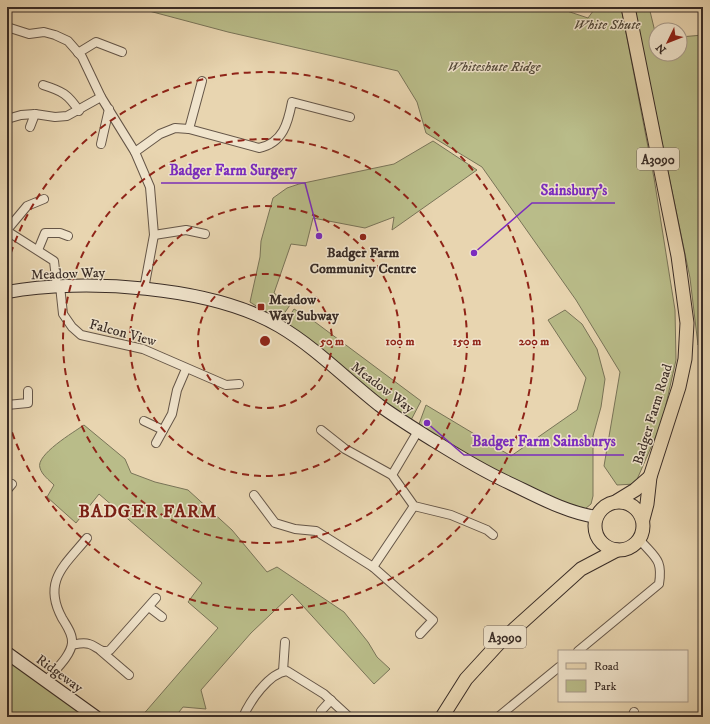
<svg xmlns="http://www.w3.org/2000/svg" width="710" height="724" font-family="'IM FELL DW Pica',serif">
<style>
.green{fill:#b9bc89;stroke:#797458}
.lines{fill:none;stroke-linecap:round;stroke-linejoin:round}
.street-casing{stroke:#655648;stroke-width:10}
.secondary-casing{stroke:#392c26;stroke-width:14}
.primary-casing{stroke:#392c26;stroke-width:15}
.street{stroke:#f0e4cc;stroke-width:8}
.secondary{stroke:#f0e4cc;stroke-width:12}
.primary{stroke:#e8d5b0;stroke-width:13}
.ring{fill:none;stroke:#8f2418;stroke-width:2;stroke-dasharray:7 5}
.poi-dot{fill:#8f2418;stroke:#f0e4cc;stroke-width:1.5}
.labels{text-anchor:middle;stroke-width:3;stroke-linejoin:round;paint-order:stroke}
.shield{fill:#f0e4cc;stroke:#706358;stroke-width:1}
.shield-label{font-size:13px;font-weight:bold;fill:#392c26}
.park-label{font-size:14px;font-style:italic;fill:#53493a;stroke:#f0e4cc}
.poi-label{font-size:14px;font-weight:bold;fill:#392c26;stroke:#f0e4cc}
.street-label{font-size:14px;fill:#392c26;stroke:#f0e4cc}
.district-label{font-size:18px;font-weight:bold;letter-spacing:1px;fill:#7a1f14;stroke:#f0e4cc}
.centre{fill:#8f2418;stroke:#f0e4cc;stroke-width:2}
.ring-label{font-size:12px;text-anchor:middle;font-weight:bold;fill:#8f2418;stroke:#f0e4cc;stroke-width:3;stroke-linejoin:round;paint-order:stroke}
.leader{fill:none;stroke:#7b2cbf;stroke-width:1.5}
.callout-dot{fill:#7b2cbf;stroke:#f0e4cc;stroke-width:1.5}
.callout-label{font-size:15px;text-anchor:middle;font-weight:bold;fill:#7b2cbf;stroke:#f0e4cc;stroke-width:3;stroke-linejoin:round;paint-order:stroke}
</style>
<rect width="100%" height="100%" fill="#e8d5b0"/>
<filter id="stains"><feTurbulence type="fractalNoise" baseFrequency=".005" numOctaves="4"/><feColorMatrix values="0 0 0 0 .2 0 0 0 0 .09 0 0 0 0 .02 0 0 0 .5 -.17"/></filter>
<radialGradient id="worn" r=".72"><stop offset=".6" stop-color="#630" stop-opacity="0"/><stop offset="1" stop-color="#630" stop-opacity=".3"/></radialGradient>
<g class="green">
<polygon points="134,7 555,7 588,18 596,7 621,7 654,178 675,310 676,360 662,422 635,484 617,485 604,466 620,372 576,300 482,167 426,133 417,102 398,71 228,32"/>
<polygon points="634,7 649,7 656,36 656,54 680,54 680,37 703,35 703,328 698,345 690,278"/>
<polygon points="433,141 477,170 392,230 394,217 365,228 313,218 306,246 291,244 274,293 290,305 279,321 250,302 260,257 261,241 273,198 287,188 299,184 394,164"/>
<polygon points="294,309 311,319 421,401 410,422 284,325"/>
<polygon points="565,310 582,324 597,349 605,379 601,407 593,436 593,496 591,504 585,509 561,504 472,461 436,438 419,424 426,405 511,456 577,410 586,378 548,320"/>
<path d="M84,425L125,459L131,473L155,482L188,490L232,530L267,572L277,567L344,612L368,642L377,657L390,669L374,684L292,594L251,633L201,690L206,709L183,707L175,717H141L218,628L188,602L202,583L99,494L76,523L47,497L54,485C49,480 42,475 40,468C35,455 74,432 84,425Z"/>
<polygon points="7,660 86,717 7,717"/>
</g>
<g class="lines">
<g class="street-casing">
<g id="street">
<polyline points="7,27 29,34 44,32 55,35 68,41 82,57 101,97 135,152 150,187 154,235 144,289"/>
<polyline points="78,53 96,42 122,52"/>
<path d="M43,85C62,91 68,94 79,111"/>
<polyline points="7,119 21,115 35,114 55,117 67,116 101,97"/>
<polyline points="30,127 35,114"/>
<polyline points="189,129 202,81"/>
<polyline points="101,144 109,109"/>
<path d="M135,152L160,134L175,128L189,129L259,148C283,143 288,123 292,102L350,117"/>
<polyline points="7,230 27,206 44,199"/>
<polyline points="7,231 54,261 57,287"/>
<polyline points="154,235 186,230 205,234"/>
<polyline points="38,250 45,233 60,233 68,236"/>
<polyline points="60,286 63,314 72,327 81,335 143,349 226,385 239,384"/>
<polyline points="7,405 28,403 28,391"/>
<polyline points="144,421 163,430"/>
<polyline points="321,430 345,449 392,475 414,506 451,515 487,530 493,535"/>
<polyline points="156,443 172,414 177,390 186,369"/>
<polyline points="392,475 418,431"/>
<polyline points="7,490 12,484"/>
<polyline points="254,495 275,523 295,529 316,531 373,567 433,620 420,634"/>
<polyline points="373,567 414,506"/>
<polyline points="149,607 162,617"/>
<path d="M72,645C77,644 83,642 89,644C97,646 101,654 110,650L156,598"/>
<polyline points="101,651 129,675"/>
<path d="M578,651L659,584C663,559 655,558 640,540"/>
<polyline points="283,671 285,642"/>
<path d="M46,681C54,671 71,656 72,643C73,634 66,625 62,618C42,581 65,565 87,538"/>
<polyline points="321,711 331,700"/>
<path d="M243,717C250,701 269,673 287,671L324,694L349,717"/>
<polyline points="498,717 559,667"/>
<polyline points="632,717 634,712"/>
</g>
</g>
<g class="secondary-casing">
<g id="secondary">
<path d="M7,292C83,278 211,286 279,326C315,347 346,379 379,405C394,416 410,426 426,436C452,452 477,468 505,481C535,495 564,512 596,517"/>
<polyline points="7,653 96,717"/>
</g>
</g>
<g class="primary-casing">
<g id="primary">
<polyline points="628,7 678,256 687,323 685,359 679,387 650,477 647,504 643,519"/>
<polyline points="617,501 635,490 650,477"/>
<circle cx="619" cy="526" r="24"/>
<polyline points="442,717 466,679 499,643 581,569 617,550"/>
</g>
</g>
<use href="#street" class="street"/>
<use href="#secondary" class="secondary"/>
<use href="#primary" class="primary"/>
</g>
<g class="ring">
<circle cx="265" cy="341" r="67"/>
<circle cx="265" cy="341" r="135"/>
<circle cx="265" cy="341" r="202"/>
<path d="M7 265A269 269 0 1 1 7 417"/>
</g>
<g class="poi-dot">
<circle cx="363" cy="237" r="4"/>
<rect x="257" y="303" width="8" height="8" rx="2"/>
</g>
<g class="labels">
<g class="shield">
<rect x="637" y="148" width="42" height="22" rx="3"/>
<rect x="484" y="626" width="42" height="22" rx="3"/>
</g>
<g class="shield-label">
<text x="658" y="164">A3090</text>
<text x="505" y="642">A3090</text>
</g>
<g class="park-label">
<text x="607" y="29">White Shute</text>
<text x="494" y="71">Whiteshute Ridge</text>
</g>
<g class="poi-label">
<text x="363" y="257">Badger Farm<tspan x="363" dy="16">Community Centre</tspan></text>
<text x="269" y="304" text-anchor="start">Meadow<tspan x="269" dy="16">Way Subway</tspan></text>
</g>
<g class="street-label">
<text transform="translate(68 273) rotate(-2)" y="5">Meadow Way</text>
<text transform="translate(123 332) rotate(15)" y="5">Falcon View</text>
<text transform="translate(383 387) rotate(37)" y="5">Meadow Way</text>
<text transform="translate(652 414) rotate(-73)" y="5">Badger Farm Road</text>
<text transform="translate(60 673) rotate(36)" y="5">Ridgeway</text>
</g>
<g class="district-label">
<text x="148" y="517">BADGER FARM</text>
</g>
</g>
<circle cx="265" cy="341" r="6" class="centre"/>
<g class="ring-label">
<text x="332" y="345">50 m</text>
<text x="400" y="345">100 m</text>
<text x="467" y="345">150 m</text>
<text x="534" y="345">200 m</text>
</g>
<path class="leader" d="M319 236L305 183H161M474 253L532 203H615M427 423L464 455H624"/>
<g class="callout-dot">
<circle cx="319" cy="236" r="4"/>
<circle cx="474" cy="253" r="4"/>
<circle cx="427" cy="423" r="4"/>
</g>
<g class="callout-label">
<text x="233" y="175">Badger Farm Surgery</text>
<text x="574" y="195">Sainsbury's</text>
<text x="544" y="446">Badger Farm Sainsburys</text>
</g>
<rect width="710" height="724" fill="none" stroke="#e8d5b0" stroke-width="24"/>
<rect x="8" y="8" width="694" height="708" fill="none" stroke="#392c26" stroke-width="2"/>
<rect x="12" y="12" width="686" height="700" fill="none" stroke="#392c26"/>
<rect x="558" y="650" width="130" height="52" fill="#f0e4cc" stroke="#a79a8a"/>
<rect x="566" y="663" width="20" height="6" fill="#e8d5b0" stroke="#a79a8a"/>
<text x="594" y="670" font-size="12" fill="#392c26">Road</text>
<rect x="566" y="680" width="20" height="12" fill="#b9bc89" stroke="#a79a8a"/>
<text x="594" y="690" font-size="12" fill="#392c26">Park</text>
<g transform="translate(668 42) rotate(227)"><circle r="19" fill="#f0e4cc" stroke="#a79a8a"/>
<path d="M0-3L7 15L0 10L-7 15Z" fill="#8f2418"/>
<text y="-6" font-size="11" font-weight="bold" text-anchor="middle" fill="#392c26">N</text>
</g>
<rect width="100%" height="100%" filter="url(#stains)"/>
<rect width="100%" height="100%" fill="url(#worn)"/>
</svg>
